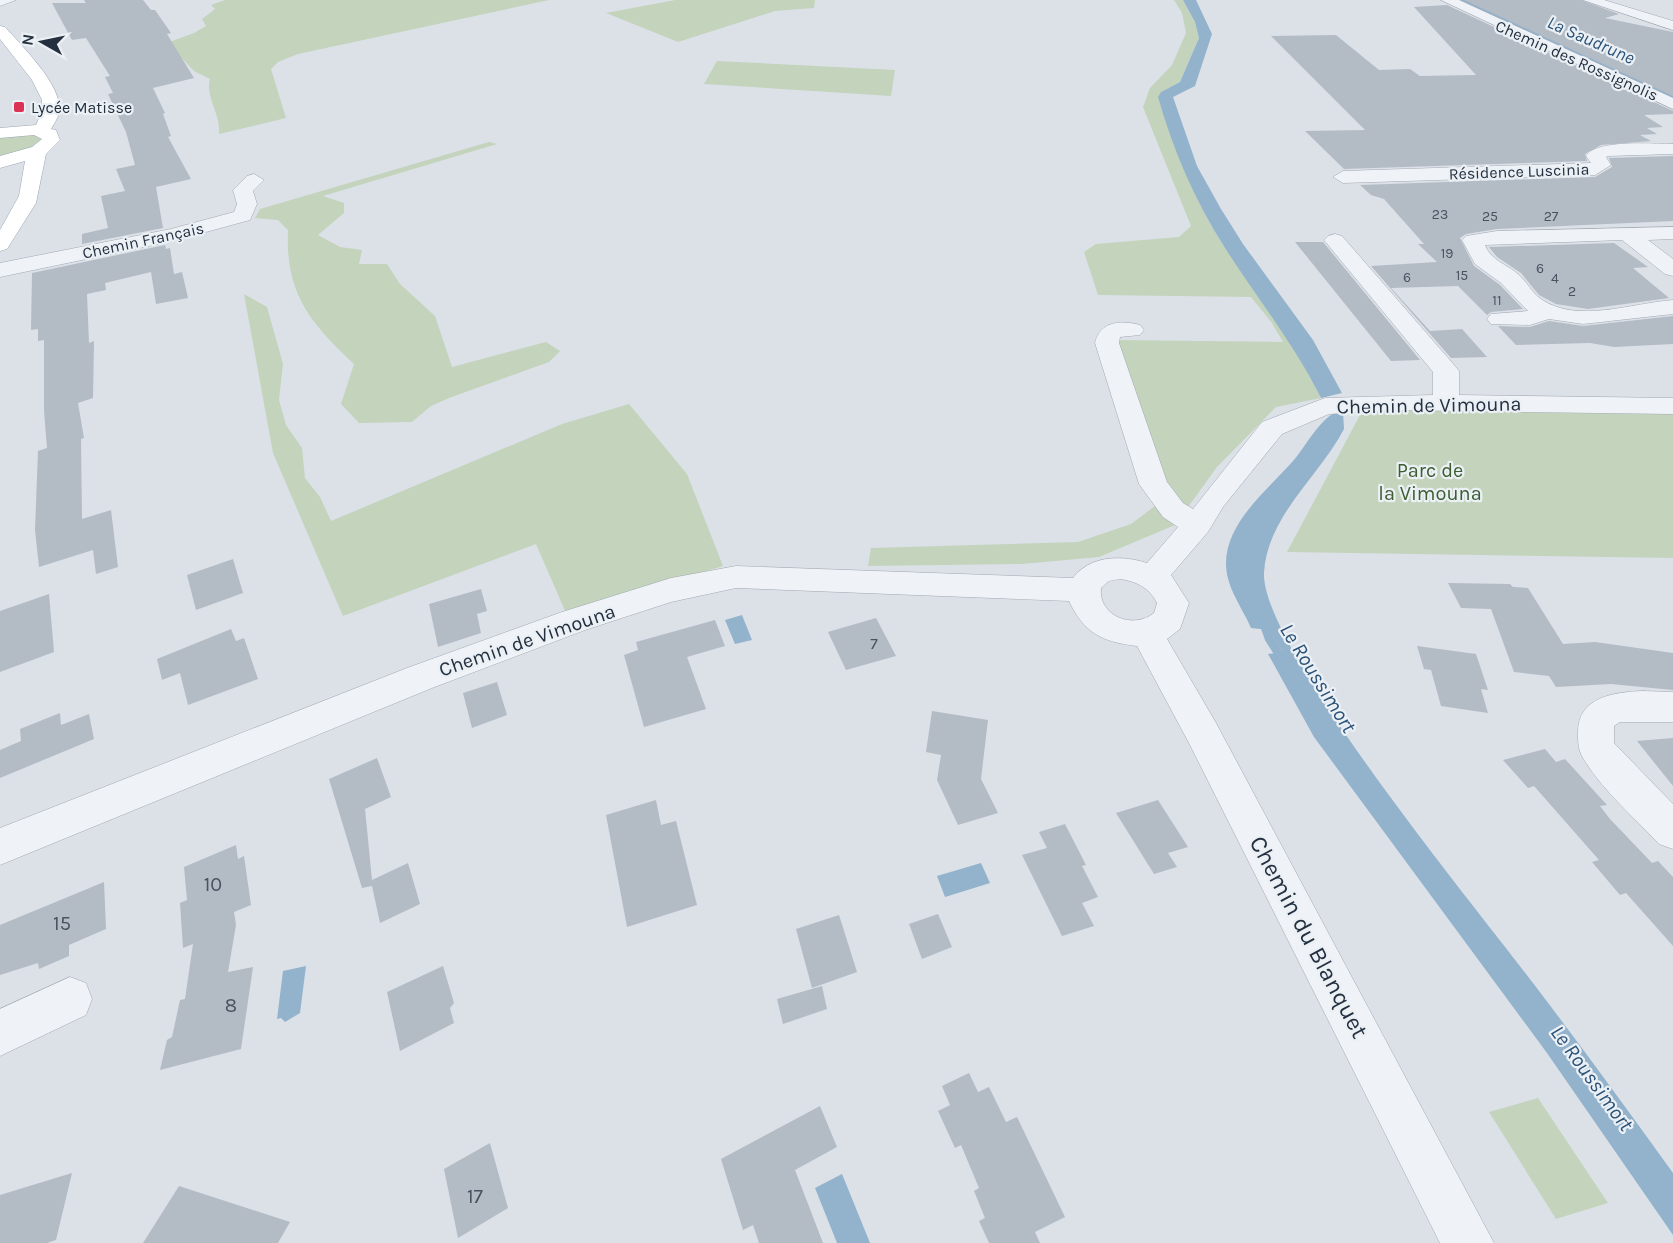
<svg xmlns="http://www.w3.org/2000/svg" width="1673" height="1243" font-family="Karla,sans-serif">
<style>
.green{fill:#c3d3bc}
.water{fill:#93b2cc}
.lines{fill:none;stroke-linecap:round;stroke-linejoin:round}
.stream-far1{stroke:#93b2cc;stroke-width:4}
.stream{stroke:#93b2cc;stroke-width:9}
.building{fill:#b3bbc5}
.minor-casing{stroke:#a1a8b2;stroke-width:1}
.major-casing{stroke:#9aa6b5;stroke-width:1}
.minor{fill:#eff2f6;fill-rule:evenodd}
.major{fill:#fff;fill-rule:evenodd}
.poi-dot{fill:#db3256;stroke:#ebf0f5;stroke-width:2}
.labels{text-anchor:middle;stroke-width:4.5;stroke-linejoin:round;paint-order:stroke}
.far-number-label{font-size:14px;fill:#485361}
.far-street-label{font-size:16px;fill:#243040;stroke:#ebf0f5}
.far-poi-label{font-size:16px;fill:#243040;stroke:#ebf0f5;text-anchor:start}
.number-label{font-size:16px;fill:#485361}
.far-water-label{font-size:18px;font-style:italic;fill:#2b5277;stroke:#ebf0f5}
.street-label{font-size:20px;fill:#243040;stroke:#ebf0f5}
.park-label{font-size:20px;fill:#3b5d30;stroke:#ebf0f5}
.near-number-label{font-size:20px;fill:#485361}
.water-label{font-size:21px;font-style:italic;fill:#2b5277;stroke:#ebf0f5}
.near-street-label{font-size:24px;fill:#243040;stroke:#ebf0f5}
</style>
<rect width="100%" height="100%" fill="#dce1e8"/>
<g class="green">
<path d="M225,0H549L298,54L278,62L271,69L286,118L219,134C221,114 205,98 210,79L194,71L176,52L153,48L194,33L206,26L202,19L215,9L211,5Z"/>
<polygon points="675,0 815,0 814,8 775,11 678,42 606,13"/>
<path d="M1174,0H1183L1195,22L1199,38L1180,82L1161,92L1159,99C1176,151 1195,202 1225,248C1258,298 1295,344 1321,398L1276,407L1217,467L1175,525L1099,557L1022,564L868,566L871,548L1078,542L1131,524L1159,503L1113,340L1283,342L1272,323L1251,297L1098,295L1084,252L1096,244L1179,237L1191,226L1143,107L1150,88L1172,65L1186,33L1182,13Z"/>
<polygon points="717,61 737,62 895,70 891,96 704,84"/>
<polygon points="28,133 42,138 40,145 0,159 0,136"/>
<path d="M489,142L497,144L323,196L344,203V213L318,235L340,247L362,250L359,264H387L400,284L435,316L452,367L546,342L560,351L549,362L449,398L431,406L412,422L359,423L341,404L354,364C310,323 285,293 288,230L278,220L255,218L260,209Z"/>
<polygon points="244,294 267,307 283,364 279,400 286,425 302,448 305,478 320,497 331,521 562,424 629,404 687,474 723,566 566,613 536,544 343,616 273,453"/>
<polygon points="1396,408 1673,414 1673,558 1287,552 1360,415"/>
<polygon points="1538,1098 1608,1203 1556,1219 1489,1112"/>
</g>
<g class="water">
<path d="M1183,0H1196L1212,34L1195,86L1173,97L1197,166L1221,209L1243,244L1313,340L1342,393L1321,398C1294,344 1257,298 1225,248C1195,201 1173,150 1158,97L1161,92L1180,82L1199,38L1195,22Z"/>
<path d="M1336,412H1343L1344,429C1319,477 1267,516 1264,573C1261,648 1480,912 1533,983C1581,1046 1627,1109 1673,1173V1235L1547,1053L1314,737L1268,654L1283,652L1269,630L1251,628C1244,612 1234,598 1229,582C1213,532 1265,493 1293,461C1307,445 1318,421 1336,412Z"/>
<polygon points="742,615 752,640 735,644 725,620"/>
<polygon points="981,863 990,883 945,897 937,876"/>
<polygon points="306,966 300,1013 285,1022 281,1018 277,1019 283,971"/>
<polygon points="842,1174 870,1243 837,1243 815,1188"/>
</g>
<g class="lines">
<polyline class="stream-far1" points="1462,0 1673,96"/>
<polyline class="stream" points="1263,621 1269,638 1284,662"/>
</g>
<g class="building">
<polygon points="84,0 143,0 151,10 155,10 171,33 167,34 194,78 153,88 165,113 163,114 171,136 168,137 191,179 156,187 163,228 82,244 82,234 108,228 101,196 125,191 116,169 135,165 126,132 108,94 113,93 105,77 110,76 86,38 72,40 52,3 86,3"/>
<polygon points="1464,0 1581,0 1619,14 1605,18 1673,32 1673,96"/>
<polygon points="1447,5 1673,111 1673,114 1644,115 1663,127 1647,128 1657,134 1640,135 1651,141 1601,145 1585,154 1587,161 1344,169 1305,131 1365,130 1271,36 1336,35 1379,70 1410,69 1420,76 1476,75 1414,7"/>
<polygon points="1673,156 1673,221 1497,229 1466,234 1460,238 1474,266 1500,285 1523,309 1491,312 1487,315 1458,286 1391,288 1430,331 1462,329 1487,357 1451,358 1371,266 1437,262 1418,244 1424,244 1384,199 1371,195 1360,185 1595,177 1612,167 1609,158"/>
<polygon points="1295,242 1323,242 1420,360 1391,361"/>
<polygon points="1614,243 1648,267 1633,268 1669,298 1588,309 1556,304 1539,295 1521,273 1497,257 1489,247"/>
<polygon points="165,245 166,249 170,248 174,274 182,272 188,298 156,304 151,272 105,283 106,290 87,294 89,343 94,341 93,398 78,403 84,438 81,439 82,519 111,510 118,567 96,574 93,550 39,567 35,530 38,451 47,448 44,411 44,340 38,341 38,329 31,330 32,273"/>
<polygon points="1673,316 1673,344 1614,347 1590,343 1516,345 1498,326 1530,327 1549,321 1583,326"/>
<polygon points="233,559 243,593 196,610 187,575"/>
<polygon points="1448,583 1510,584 1513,587 1528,588 1563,644 1595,642 1673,653 1673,690 1611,684 1556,687 1549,676 1514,672 1491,609 1461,608"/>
<polygon points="481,589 487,611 477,614 481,633 438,647 429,604"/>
<polygon points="49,594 54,652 0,672 0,611"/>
<polygon points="876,618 896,656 846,670 828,632"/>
<polygon points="715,620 725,646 687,657 706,709 644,727 624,655 638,650 636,642"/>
<polygon points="231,629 236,641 244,638 258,679 188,705 180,673 162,680 157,659"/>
<polygon points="1417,646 1476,654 1488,690 1481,689 1488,713 1441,706 1431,670 1424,669"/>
<polygon points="497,682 507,715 472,728 463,693"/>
<polygon points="932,711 988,720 981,779 998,813 958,825 937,780 941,755 926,752"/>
<polygon points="60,713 61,725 89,714 94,739 0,778 0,750 21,741 20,729"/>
<polygon points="1673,738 1673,786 1637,741"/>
<polygon points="1545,749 1556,762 1565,759 1607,805 1600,806 1610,819 1652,863 1658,861 1673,877 1673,946 1626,893 1620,895 1592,862 1599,860 1534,786 1528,788 1503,760"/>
<polygon points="377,758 391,797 365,809 372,880 408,863 420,904 380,923 372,886 362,888 329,779"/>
<polygon points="656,800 661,825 676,821 697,905 627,927 606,815"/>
<polygon points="1158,800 1188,847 1168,853 1177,867 1154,874 1116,813"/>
<polygon points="1065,824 1086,865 1082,866 1098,897 1082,903 1094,926 1062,936 1022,855 1047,848 1039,832"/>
<polygon points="236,845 238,859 244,856 251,905 234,912 236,925 228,972 253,967 241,1049 160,1070 167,1040 172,1037 180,1000 185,999 193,944 183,948 180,903 187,900 184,867"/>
<polygon points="104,882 106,929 69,945 69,956 39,969 38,963 0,975 0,925"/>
<polygon points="938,914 952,947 922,959 909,924"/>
<polygon points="839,915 857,972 812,988 796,929"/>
<polygon points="443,966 454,1003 450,1008 454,1023 400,1051 387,992"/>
<polygon points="822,986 827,1009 783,1024 777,999"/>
<polygon points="969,1073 978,1092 989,1087 1006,1122 1017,1117 1065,1217 1035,1232 1040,1243 989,1243 979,1221 985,1218 974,1191 979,1188 961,1145 955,1148 938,1111 950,1105 942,1086"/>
<polygon points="820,1106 837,1147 795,1170 823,1243 759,1243 753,1225 743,1230 721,1159"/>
<polygon points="490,1143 508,1208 458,1238 444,1169"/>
<polygon points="72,1173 56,1240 47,1243 0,1243 0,1195"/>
<polygon points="179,1186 290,1222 278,1243 143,1243"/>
</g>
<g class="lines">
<g class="minor-casing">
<g id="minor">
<polygon points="0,0 16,0 0,6"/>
<polygon points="1441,0 1459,0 1673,98 1673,109"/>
<polygon points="1583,0 1604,0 1673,21 1673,30"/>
<path d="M1673,144V154L1608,156L1606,157L1611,165L1595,175L1343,183L1333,177L1343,171L1591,163L1586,156C1597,139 1653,144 1673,144Z"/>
<polygon points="254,174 264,180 253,191 257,204 250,220 173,241 0,277 0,263 171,229 234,212 237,204 233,190 247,176"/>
<path d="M1673,227V239L1648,240L1673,259V276L1665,274L1622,240L1485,245C1491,261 1507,264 1519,275C1527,282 1532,293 1541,299C1576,324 1633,303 1673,300V314L1583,324L1549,319L1530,325L1491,324L1487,319L1491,314L1528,311L1501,283L1475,264L1462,240L1466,236L1497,231Z"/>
<path d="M1335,234L1342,236L1455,366L1459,371V395L1673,398V414L1392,410L1329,414L1282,434L1223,507L1208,532L1171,575L1189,603L1180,629L1167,639L1216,723L1494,1243H1440L1190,745L1137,646C1102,642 1084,633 1069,601L736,588L671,602L585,630L432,688L0,865V828L407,668L562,612L671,578L736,566L1073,578C1090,555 1122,555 1147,563L1178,527L1163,517L1139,484L1095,343C1100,321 1121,320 1140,325L1144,330L1140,335L1120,337L1119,343L1167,482L1183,503L1193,509L1262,422L1325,398L1433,395V372L1324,240L1328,236ZM1120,579C1136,581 1150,588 1157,603L1154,613C1133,630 1098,616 1101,588L1109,581Z"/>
<path d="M1643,691L1673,692V722H1620L1614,726V743L1673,804V849L1659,844C1634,817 1602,790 1583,758C1578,749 1578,742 1578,732C1578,697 1614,692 1643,691Z"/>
<polygon points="70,977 86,983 92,999 86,1015 0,1056 0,1009"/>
</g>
</g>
<g class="major-casing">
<path id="major" d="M0,26L5,27C21,45 64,87 59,112C58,118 54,124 51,129L56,130L60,140L46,154L36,203L7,249L0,251V230L19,196L25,161L0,168V156L32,147L42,139L34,135L0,138V128L36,125L42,112V100L32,80L0,39Z"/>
</g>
<use href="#minor" class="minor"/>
<use href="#major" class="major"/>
</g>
<rect class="poi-dot" x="13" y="101" width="12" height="12" rx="3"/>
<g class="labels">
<g class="far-number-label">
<text x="1440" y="219">23</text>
<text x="1490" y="221">25</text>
<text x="1551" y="221">27</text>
<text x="1447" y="258">19</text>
<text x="1540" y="273">6</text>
<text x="1462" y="280">15</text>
<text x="1407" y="282">6</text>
<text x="1555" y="283">4</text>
<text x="1572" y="296">2</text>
<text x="1497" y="305">11</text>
</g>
<g class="far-street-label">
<text transform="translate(1577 60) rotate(24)" y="6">Chemin des Rossignolis</text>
<text transform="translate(1519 171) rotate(-2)" y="6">Résidence Luscinia</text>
<text transform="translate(143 240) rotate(-12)" y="6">Chemin Français</text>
</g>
<g class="far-poi-label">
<text x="31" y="113">Lycée Matisse</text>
</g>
<g class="number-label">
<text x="874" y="649">7</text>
</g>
<g class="far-water-label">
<text transform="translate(1591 40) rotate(24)" y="6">La Saudrune</text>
</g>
<g class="street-label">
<text transform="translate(1429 405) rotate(-1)" y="7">Chemin de Vimouna</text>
<text transform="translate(527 640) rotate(-19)" y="7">Chemin de Vimouna</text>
</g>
<g class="park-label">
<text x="1430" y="477">Parc de<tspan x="1430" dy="23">la Vimouna</tspan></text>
</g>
<g class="near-number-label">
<text x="213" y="891">10</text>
<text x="62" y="930">15</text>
<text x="231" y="1012">8</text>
<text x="475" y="1203">17</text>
</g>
<g class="water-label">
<text transform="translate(1318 678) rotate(58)" y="7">Le Roussimort</text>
<text transform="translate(1592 1078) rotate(54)" y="7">Le Roussimort</text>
</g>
<g class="near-street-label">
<text transform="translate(1309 937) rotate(62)" y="8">Chemin du Blanquet</text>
</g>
</g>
<g transform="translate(42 42) rotate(279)" stroke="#ebf0f5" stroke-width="4.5" paint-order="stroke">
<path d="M0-4.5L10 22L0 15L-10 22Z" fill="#243040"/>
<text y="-9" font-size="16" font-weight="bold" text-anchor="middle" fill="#243040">N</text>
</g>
</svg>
